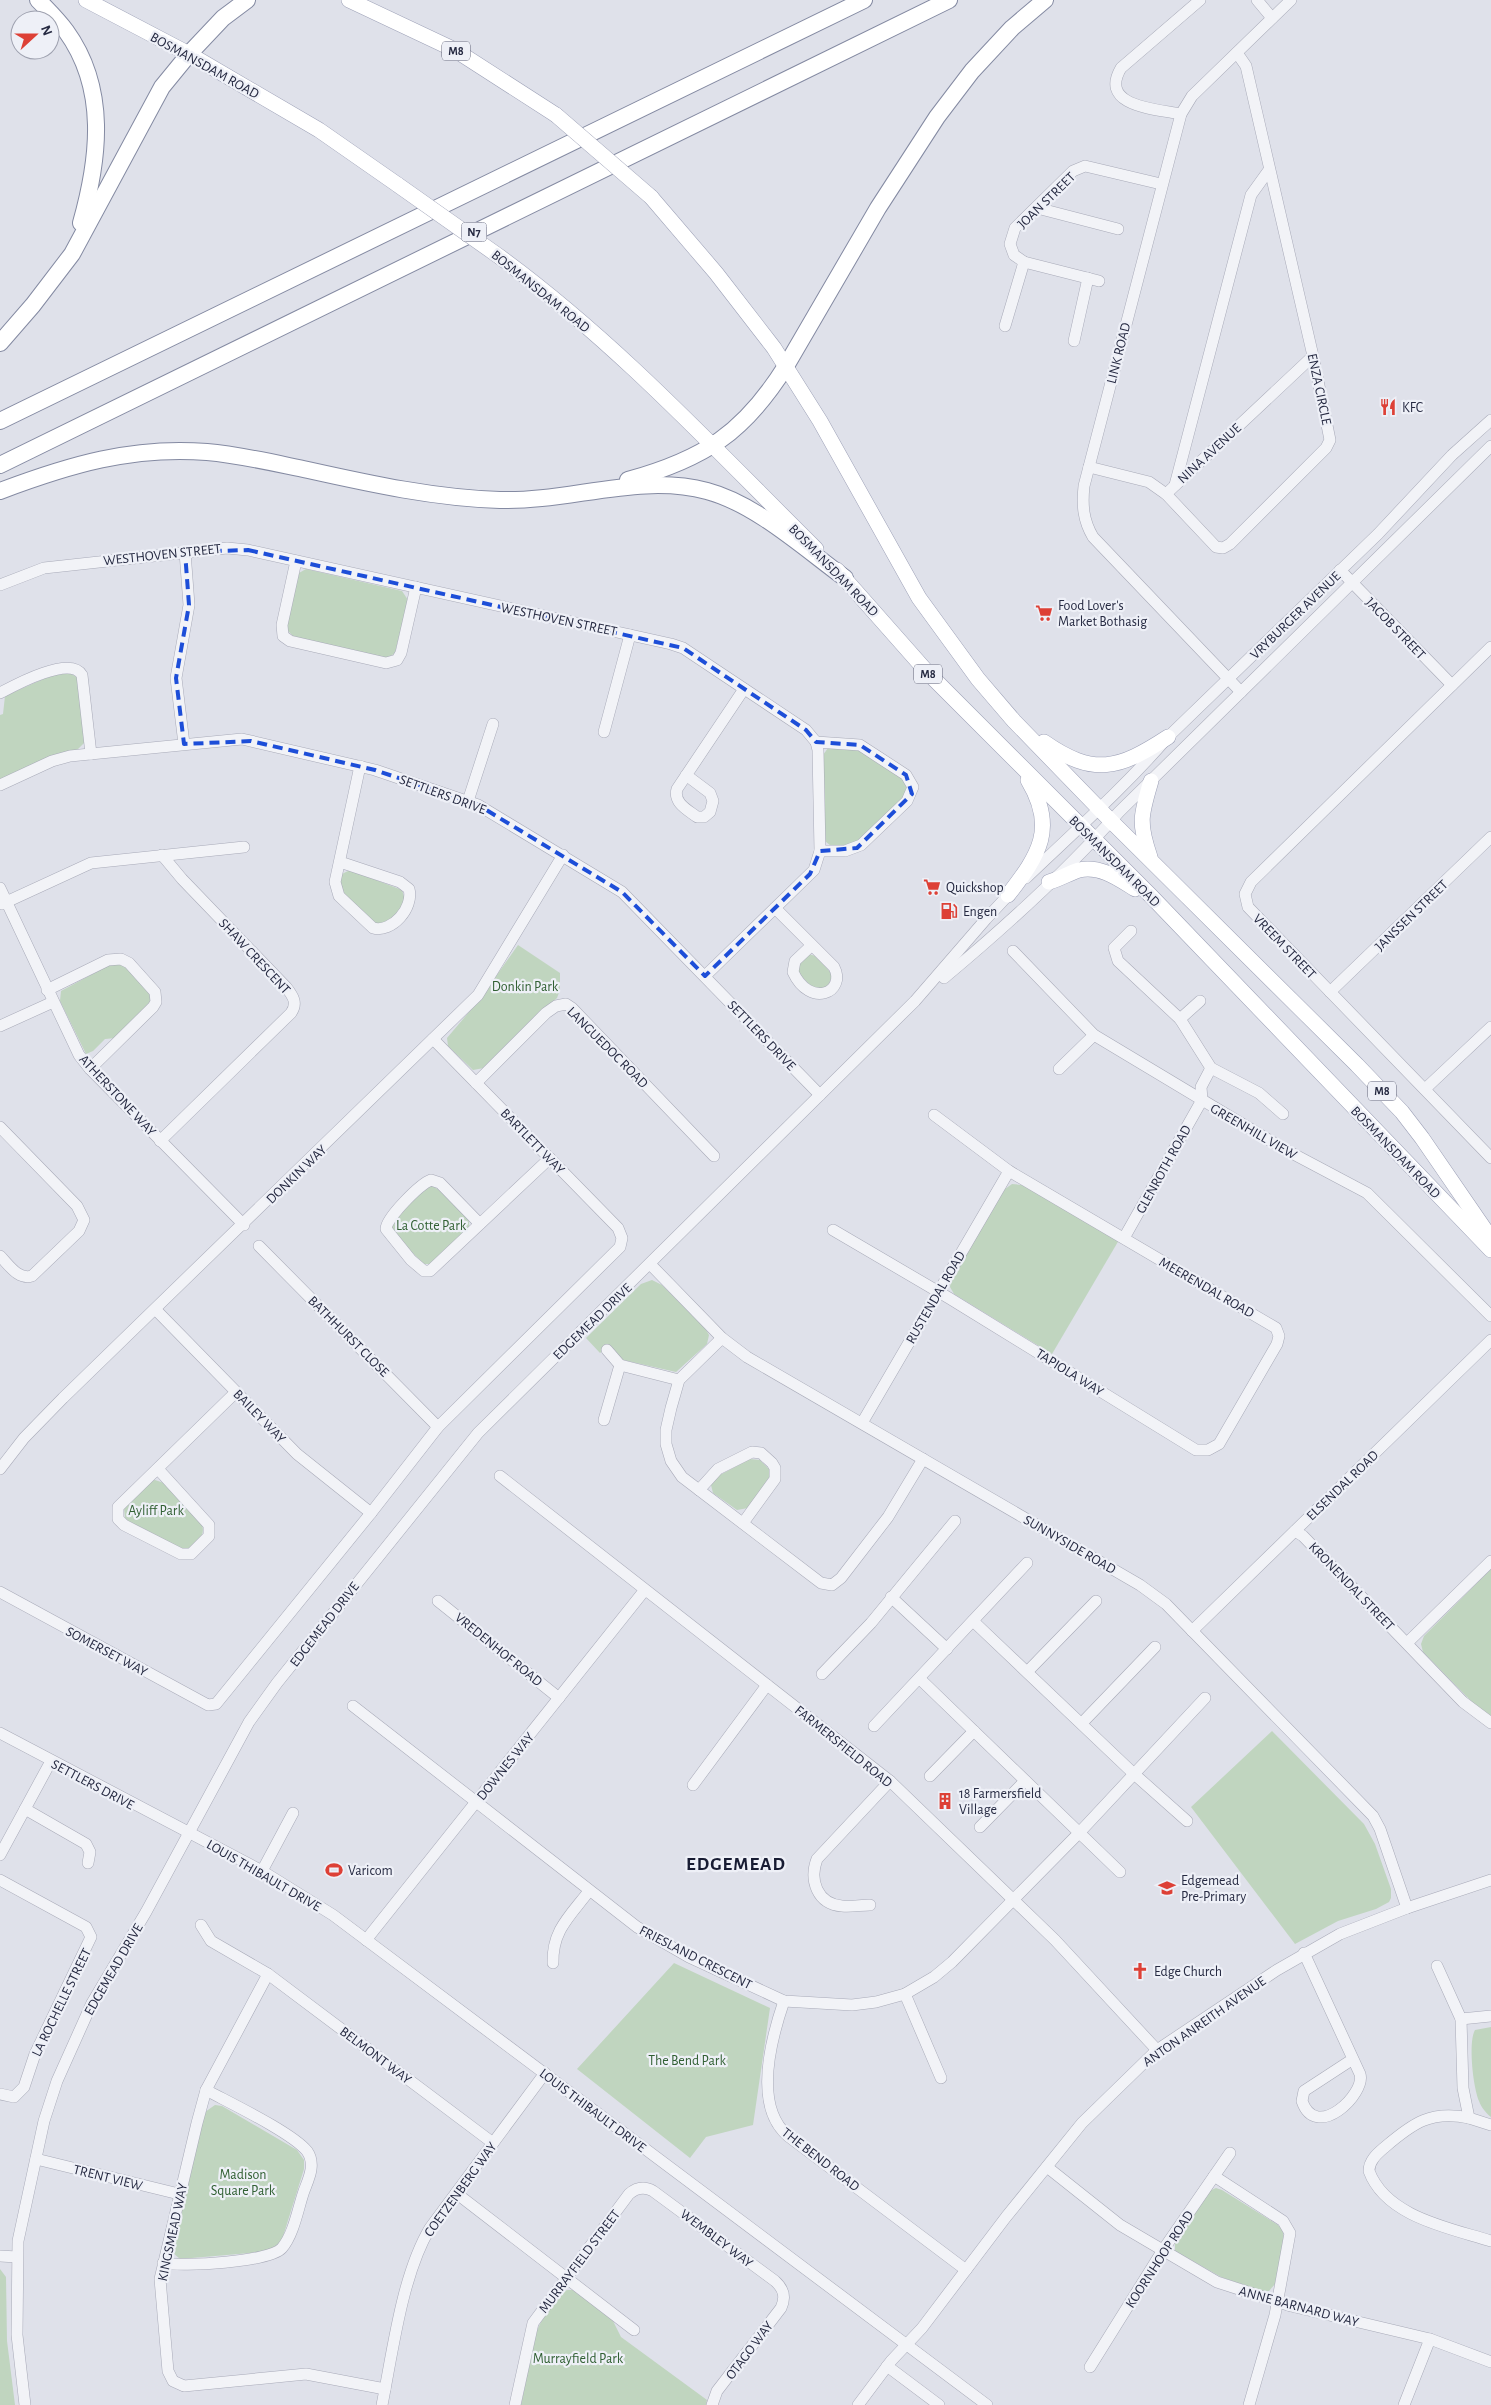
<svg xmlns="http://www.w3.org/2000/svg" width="1491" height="2405" font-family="'Alegreya Sans',sans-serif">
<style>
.green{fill:#c0d5bf}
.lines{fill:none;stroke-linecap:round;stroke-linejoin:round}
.minor-casing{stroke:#a8aab8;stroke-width:12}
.major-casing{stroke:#9da1b7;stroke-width:16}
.highway-casing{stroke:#848aa2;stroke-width:18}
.minor{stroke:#f2f3f7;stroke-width:11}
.major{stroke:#fff;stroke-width:15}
.highway{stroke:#fff;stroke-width:16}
.major-bridge-casing{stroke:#9da1b7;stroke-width:16;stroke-linecap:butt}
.major-bridge{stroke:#fff;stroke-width:15}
.marked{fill:none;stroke:#1d4ed8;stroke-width:4;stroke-dasharray:10 6;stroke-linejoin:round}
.labels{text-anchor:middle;stroke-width:4.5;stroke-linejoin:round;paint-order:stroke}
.shield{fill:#eef0f7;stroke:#626578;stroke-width:1}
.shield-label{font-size:12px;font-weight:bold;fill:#262a42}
.street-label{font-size:14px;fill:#262a42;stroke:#eef0f7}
.poi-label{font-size:14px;fill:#262a42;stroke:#eef0f7;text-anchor:start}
.park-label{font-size:14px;fill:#316033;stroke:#eef0f7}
.district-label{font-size:19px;font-weight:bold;letter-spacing:1px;fill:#181c33;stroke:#eef0f7}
</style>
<rect width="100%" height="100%" fill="#dfe1ea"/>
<g class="green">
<polygon points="306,569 402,591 408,600 395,653 388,658 295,638 286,629 299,573"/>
<polygon points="69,673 77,677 85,742 76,751 0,779 0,715 3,714 5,696 50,676"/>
<polygon points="828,748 860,749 903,779 908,787 905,796 854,845 831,846 825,841 823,755"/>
<polygon points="350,870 402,890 406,903 388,923 376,925 341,892 338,881 342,874"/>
<polygon points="518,945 560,973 560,990 557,998 484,1068 473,1070 448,1046 447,1038 480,999"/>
<path d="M808,954L816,956L832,974C831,984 826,989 816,991L799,974L797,966Z"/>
<polygon points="113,963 121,963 152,992 154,1001 116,1038 105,1039 93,1051 86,1054 60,1001 61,991"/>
<polygon points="1012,1184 1022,1185 1119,1240 1052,1354 954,1294 950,1287 951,1280 1005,1189"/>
<path d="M432,1186C441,1189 464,1211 468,1219C470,1224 469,1227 468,1232L430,1264H424L393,1234C385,1217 416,1198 427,1188Z"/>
<polygon points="652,1280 662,1285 705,1328 709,1335 707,1344 676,1372 623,1360 608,1346 600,1353 586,1338 641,1284"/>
<polygon points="750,1459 760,1460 769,1469 770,1476 748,1508 737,1510 713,1493 711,1485 714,1478"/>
<path d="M155,1480L164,1483L201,1522C207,1535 198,1541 189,1550L181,1551L125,1519L124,1508L150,1481Z"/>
<polygon points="1491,1569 1491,1716 1476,1706 1423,1652 1421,1644 1424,1636"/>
<polygon points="1272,1731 1364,1824 1375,1844 1391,1889 1391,1898 1389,1902 1376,1909 1338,1921 1295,1944 1191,1807"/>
<polygon points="674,1963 770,2008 753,2125 706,2137 690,2158 577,2069"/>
<path d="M1491,2027V2117C1486,2113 1481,2107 1479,2101C1473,2087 1468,2042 1475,2030Z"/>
<polygon points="215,2105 222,2106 297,2150 304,2160 304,2169 281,2243 272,2251 180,2259 172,2252 205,2112"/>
<polygon points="1216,2188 1222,2190 1278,2225 1283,2231 1284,2240 1275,2284 1269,2291 1263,2292 1221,2277 1175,2251 1175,2242 1209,2191"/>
<polygon points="0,2269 6,2277 7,2341 15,2405 0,2405"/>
<polygon points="568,2290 574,2290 612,2319 621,2337 707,2400 706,2405 521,2405 536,2332 543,2318 563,2291"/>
</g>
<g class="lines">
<g class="minor-casing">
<g id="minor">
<polyline points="1257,0 1272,18"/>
<path d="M1181,114C1157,109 1098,107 1121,68L1200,0"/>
<polyline points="1037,208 1118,229"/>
<polyline points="1099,281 1024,262 1014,255 1010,244 1015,228 1073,171 1085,166 1161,184"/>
<polyline points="1005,326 1024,262"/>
<polyline points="1074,341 1088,278"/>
<polyline points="1089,467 1149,482 1166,494 1313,356"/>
<polyline points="1175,485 1251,195 1269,170"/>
<polyline points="1166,494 1216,547 1223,548 1230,544 1326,448 1330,440 1313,356 1246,66 1237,53"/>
<polyline points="296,561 282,625 283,636 290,641 386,663 397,660 401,653 416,587"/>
<polyline points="1340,570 1452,685"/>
<polyline points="0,585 44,568 227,548 248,550 671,644 683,648 806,730 816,742 818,750 820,851 814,870 705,976"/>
<polyline points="1491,647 1251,882 1245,894 1248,907 1491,1158"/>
<path d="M1241,692L1093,537C1083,520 1082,505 1084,486L1181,114L1192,96L1291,0"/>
<path d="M0,693C15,685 70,655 82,675L91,754"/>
<polyline points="604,732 630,635"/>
<polyline points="816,742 860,745 906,775 913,787 907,801 861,845 845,851 820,851"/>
<polyline points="184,744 176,678 189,605 185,552"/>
<path d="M686,775L710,793L713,801L710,812L704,817H697C688,810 673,803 677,789L744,689"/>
<polyline points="0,785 52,761 70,756 242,739 375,770 478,805 622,892 820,1095"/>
<polyline points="468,801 493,724"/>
<path d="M340,862L400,882L409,889C414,908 392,933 373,928L339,896L335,882L360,766"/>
<path d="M1026,878C1074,832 1124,788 1168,737L1378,534L1452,455L1491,420"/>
<polyline points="0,888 79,1055 90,1069 244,1225"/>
<polyline points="2,904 91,863 244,847"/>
<path d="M775,908L834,967C847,992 810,1009 793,972L795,961L812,945"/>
<polyline points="1131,931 1114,948 1118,961 1180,1019 1211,1068 1259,1093 1283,1114"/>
<polyline points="1013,951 1094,1035 1284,1149 1367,1193 1491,1316"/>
<path d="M944,978C1005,927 1066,872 1119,812L1491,446"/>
<polyline points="47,990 108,960 121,959 129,963 155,992 156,1002 153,1007 90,1069"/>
<polyline points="1330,992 1491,837"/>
<polyline points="1180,1019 1200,1001"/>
<polyline points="0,1026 53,1002"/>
<polyline points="1059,1069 1094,1035"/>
<polyline points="476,1083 546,1013 556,1006 566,1004 572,1008 714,1156"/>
<polyline points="1425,1089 1491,1027"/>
<path d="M0,1127L77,1206L84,1220L79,1231L32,1276C18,1280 9,1265 0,1256"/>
<path d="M160,1141L291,1013C298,1003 293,996 286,987L182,879L162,855"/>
<path d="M480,1224L440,1183L431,1180C420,1184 386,1218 386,1229L411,1260L424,1271H430L550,1158"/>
<polyline points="833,1230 949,1298 1196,1450 1208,1450 1219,1444 1277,1344 1279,1336 1276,1328 1009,1171 934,1115"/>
<polyline points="1124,1238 1202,1100 1201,1087 1211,1068"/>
<polyline points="259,1246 438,1427"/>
<polyline points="650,1264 722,1338 747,1357 1140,1585 1166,1604 1373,1816 1380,1829 1407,1908"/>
<polyline points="156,1310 297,1454 371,1513"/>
<polyline points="722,1338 679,1380 671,1408 666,1430 666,1444 671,1461 682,1477 821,1583 832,1585 841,1578 888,1517 923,1459"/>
<polyline points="607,1350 620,1365 679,1380"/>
<polyline points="604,1420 620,1365"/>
<polyline points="862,1423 1009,1171"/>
<polyline points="0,1469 24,1438 63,1398 478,995 563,855"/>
<polyline points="158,1469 209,1525 209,1536 191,1554 181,1554 124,1525 118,1519 118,1507 236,1392"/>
<polyline points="500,1476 890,1781 1055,1940 1157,2050"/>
<polyline points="699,1490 718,1469 752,1452 761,1453 772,1463 775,1468 775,1479 743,1523"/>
<polyline points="1295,1531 1303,1536 1463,1702 1491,1723"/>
<polyline points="0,1592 208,1705 216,1704 371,1513 438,1427 620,1247 622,1238 618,1228 433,1039"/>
<polyline points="891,1597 947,1649"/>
<polyline points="438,1601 559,1698"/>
<polyline points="973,1621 1133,1773 1187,1821"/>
<polyline points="1192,1631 1491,1340"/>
<polyline points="1407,1643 1491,1561"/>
<polyline points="1028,1671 1096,1601"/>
<polyline points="822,1674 871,1623 955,1521"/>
<polyline points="920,1679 1120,1872"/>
<polyline points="353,1706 637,1927 689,1957 784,2001 852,2005 876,2002 905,1994 934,1977 952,1962 1079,1833 1205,1698"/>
<polyline points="1082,1723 1155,1647"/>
<polyline points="874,1726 1027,1563"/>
<polyline points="0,1733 262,1871 333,1915 987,2405"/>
<polyline points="930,1776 974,1731"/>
<polyline points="693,1785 767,1685"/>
<polyline points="25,1809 86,1844 90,1852 88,1863"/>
<polyline points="980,1827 1025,1781"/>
<polyline points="0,1855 51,1761"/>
<polyline points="262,1871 293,1813"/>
<polyline points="0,1880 86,1927 91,1937 35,2054 24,2087 14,2097 0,2094"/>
<path d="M870,1905C861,1905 851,1907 842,1906C817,1904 809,1880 817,1859L890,1781"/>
<polyline points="201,1925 211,1941 268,1974 493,2143"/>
<polyline points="366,1940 644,1591"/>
<path d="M1304,1953L1360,2074C1366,2094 1316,2142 1302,2101L1304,2091L1353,2059"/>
<path d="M553,1963C552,1930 571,1915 589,1891"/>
<polyline points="1437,1966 1461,2019 1463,2088 1469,2118 1491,2125"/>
<polyline points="268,1974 206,2090 197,2123 160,2279 168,2371 173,2381 184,2386 306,2374 385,2389"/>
<polyline points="905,1994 941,2078"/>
<path d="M784,2001C771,2039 753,2106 788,2136L966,2270"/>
<polyline points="1461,2019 1491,2016"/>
<path d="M1469,2118C1431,2110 1413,2123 1385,2147C1378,2153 1369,2160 1369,2171C1386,2217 1450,2228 1491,2241"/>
<polyline points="36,2159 179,2194"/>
<polyline points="1047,2167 1120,2225 1217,2282 1291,2306 1430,2339 1491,2362"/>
<polyline points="1214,2176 1283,2221 1290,2233 1275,2315 1249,2405"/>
<polyline points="456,2193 634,2330"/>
<polyline points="0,2256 17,2257"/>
<path d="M163,2263C182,2267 270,2262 282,2248C294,2234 298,2208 304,2191C309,2178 316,2164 307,2151C291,2132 230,2103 206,2090"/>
<polyline points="887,2366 939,2405"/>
<polyline points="1090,2367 1163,2250 1230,2153"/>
<polyline points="25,2405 17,2335 18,2241 44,2121 57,2081 92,2003 146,1912 249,1722 277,1683 478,1433 915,1001 986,919 1014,889"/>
<path d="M382,2405C393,2350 402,2275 430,2228L545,2073"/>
<path d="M515,2405L533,2323L629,2194C636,2188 644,2186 653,2191L775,2281C784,2289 786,2297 781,2308L717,2391L712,2405"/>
<polyline points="858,2405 891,2361 922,2328 1006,2217 1082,2123 1157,2050 1277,1970 1340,1934 1407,1908 1491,1880"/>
<polyline points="1404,2405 1430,2339"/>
</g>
</g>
<g class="major-casing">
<g id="major">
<polyline points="86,0 189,54 319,130 398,185"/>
<polyline points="349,0 455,50 556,115"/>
<polyline points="651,197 716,273 774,348 820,421 919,598 978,679 1014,721 1111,821 1357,1065 1402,1112 1422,1138 1490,1237"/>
<path d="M500,257C616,342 714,448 816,549"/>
<polyline points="837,570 928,673 1151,896 1491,1250"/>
<path d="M1044,742C1094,777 1119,769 1168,737"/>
<path d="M1150,857C1138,822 1141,815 1151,781"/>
<path d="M1049,882C1060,879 1069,873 1079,870C1100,865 1119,879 1135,889"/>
<path d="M1008,895C1039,855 1057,828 1028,780"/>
</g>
</g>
<g class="highway-casing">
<g id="highway">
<path d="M38,0C48,10 58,20 66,31C108,89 99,159 81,223"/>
<polyline points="0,343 33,305 72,254 162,87 189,54 223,18 247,0"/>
<polyline points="0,421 864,0"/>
<polyline points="0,465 949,0"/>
<path d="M628,480C704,459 744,433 786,366L878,208L937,117L972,71L1012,28L1045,0"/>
<path d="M0,491C69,465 132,446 207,452C241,455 274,463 308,470C371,484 435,498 500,500C569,502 640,473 707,491C756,504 805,549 845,578"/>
</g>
</g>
<use href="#minor" class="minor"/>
<use href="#major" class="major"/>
<use href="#highway" class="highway"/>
<g class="major-bridge-casing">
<g id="major-bridge">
<polyline points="556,115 651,197"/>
<polyline points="398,185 500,257"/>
</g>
</g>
<use href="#major-bridge" class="major-bridge"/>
</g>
<path class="marked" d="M248,550L683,648L806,730L816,742L860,745L906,775L912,794L857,848L820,851L810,874L705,976L622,892L478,805L375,770L251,741L184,744L176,678L189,605L185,552Z"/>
<defs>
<g id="restaurant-bare" transform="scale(1.35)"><path d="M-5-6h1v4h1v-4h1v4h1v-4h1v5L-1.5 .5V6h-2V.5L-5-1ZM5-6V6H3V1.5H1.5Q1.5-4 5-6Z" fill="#dd4036" stroke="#eef0f7" stroke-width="2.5" paint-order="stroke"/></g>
<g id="supermarket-bare" transform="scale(1.35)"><path d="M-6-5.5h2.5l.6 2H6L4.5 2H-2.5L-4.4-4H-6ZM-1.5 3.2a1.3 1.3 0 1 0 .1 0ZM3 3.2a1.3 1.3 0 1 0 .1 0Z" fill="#dd4036" stroke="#eef0f7" stroke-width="2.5" paint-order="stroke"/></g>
<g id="fuel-bare" transform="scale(1.35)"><path d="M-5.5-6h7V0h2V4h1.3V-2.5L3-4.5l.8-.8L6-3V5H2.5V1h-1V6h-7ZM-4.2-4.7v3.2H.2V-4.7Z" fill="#dd4036" stroke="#eef0f7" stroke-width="2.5" paint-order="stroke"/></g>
<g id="building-bare" transform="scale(1.35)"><path d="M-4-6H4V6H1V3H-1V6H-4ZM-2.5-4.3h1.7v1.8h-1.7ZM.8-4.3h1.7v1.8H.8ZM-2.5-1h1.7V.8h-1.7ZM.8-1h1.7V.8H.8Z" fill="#dd4036" stroke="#eef0f7" stroke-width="2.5" paint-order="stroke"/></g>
<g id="stadium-bare" transform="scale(1.35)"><path d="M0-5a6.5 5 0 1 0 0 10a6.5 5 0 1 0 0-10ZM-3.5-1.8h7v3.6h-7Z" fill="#dd4036" stroke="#eef0f7" stroke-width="2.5" paint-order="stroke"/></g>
<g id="school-bare" transform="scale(1.35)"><path d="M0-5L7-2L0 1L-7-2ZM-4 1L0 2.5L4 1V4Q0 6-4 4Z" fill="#dd4036" stroke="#eef0f7" stroke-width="2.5" paint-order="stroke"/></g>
<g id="church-bare" transform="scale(1.35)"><path d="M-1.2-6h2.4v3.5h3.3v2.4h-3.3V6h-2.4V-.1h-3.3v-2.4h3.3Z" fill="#dd4036" stroke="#eef0f7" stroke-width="2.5" paint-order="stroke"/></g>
</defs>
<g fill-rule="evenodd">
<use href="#restaurant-bare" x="1388" y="407"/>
<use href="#supermarket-bare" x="1044" y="613"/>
<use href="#supermarket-bare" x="932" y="887"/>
<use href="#fuel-bare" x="949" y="911"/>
<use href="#building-bare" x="945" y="1801"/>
<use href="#stadium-bare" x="334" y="1870"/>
<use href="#school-bare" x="1167" y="1888"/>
<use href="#church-bare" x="1140" y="1971"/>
</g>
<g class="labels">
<g class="shield">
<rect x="442" y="41.5" width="28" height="19" rx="4"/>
<rect x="461.5" y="222.5" width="25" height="19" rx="4"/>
<rect x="914" y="664.5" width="28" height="19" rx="4"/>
<rect x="1368" y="1081.5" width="28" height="19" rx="4"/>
</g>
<g class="shield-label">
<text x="456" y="55">M8</text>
<text x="474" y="236">N7</text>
<text x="928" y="678">M8</text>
<text x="1382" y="1095">M8</text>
</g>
<g class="street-label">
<text transform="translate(205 65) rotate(29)" y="5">BOSMANSDAM ROAD</text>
<text transform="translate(1046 200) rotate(-44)" y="5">JOAN STREET</text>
<text transform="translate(541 291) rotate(39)" y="5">BOSMANSDAM ROAD</text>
<text transform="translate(1118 353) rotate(-76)" y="5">LINK ROAD</text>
<text transform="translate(1320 389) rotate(78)" y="5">ENZA CIRCLE</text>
<text transform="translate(1209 453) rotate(-43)" y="5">NINA AVENUE</text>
<text transform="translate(162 554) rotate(-6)" y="5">WESTHOVEN STREET</text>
<text transform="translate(834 570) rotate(46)" y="5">BOSMANSDAM ROAD</text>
<text transform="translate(1295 615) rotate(-44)" y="5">VRYBURGER AVENUE</text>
<text transform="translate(559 619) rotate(12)" y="5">WESTHOVEN STREET</text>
<text transform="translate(1396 628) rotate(46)" y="5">JACOB STREET</text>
<text transform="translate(443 794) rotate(20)" y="5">SETTLERS DRIVE</text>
<text transform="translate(1115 861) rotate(45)" y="5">BOSMANSDAM ROAD</text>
<text transform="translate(1411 915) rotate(-44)" y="5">JANSSEN STREET</text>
<text transform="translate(1285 946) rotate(46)" y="5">VREEM STREET</text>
<text transform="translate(255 956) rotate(47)" y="5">SHAW CRESCENT</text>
<text transform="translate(762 1035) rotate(46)" y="5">SETTLERS DRIVE</text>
<text transform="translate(608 1047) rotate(45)" y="5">LANGUEDOC ROAD</text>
<text transform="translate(118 1095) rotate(47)" y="5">ATHERSTONE WAY</text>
<text transform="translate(1254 1131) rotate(30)" y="5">GREENHILL VIEW</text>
<text transform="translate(533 1141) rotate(46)" y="5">BARTLETT WAY</text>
<text transform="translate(1396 1152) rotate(46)" y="5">BOSMANSDAM ROAD</text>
<text transform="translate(1163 1169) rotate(-61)" y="5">GLENROTH ROAD</text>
<text transform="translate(296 1174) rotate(-44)" y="5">DONKIN WAY</text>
<text transform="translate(1207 1287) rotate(30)" y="5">MEERENDAL ROAD</text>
<text transform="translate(935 1297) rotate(-60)" y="5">RUSTENDAL ROAD</text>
<text transform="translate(592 1321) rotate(-44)" y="5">EDGEMEAD DRIVE</text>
<text transform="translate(349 1336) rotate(45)" y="5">BATHHURST CLOSE</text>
<text transform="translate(1070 1372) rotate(32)" y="5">TAPIOLA WAY</text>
<text transform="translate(260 1416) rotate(46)" y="5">BAILEY WAY</text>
<text transform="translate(1342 1485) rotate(-44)" y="5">ELSENDAL ROAD</text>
<text transform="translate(1070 1544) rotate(30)" y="5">SUNNYSIDE ROAD</text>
<text transform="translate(1352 1586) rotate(46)" y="5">KRONENDAL STREET</text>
<text transform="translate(324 1624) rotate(-52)" y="5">EDGEMEAD DRIVE</text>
<text transform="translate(499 1649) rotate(39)" y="5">VREDENHOF ROAD</text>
<text transform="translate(107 1651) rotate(28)" y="5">SOMERSET WAY</text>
<text transform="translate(844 1746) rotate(39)" y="5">FARMERSFIELD ROAD</text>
<text transform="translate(505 1766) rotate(-51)" y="5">DOWNES WAY</text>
<text transform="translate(93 1784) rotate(28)" y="5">SETTLERS DRIVE</text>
<text transform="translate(264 1875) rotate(30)" y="5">LOUIS THIBAULT DRIVE</text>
<text transform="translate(696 1957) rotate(27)" y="5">FRIESLAND CRESCENT</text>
<text transform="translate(113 1969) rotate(-60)" y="5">EDGEMEAD DRIVE</text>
<text transform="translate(61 2002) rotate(-64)" y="5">LA ROCHELLE STREET</text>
<text transform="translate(1204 2021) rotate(-35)" y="5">ANTON ANREITH AVENUE</text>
<text transform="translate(376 2055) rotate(37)" y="5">BELMONT WAY</text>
<text transform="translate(593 2110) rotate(37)" y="5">LOUIS THIBAULT DRIVE</text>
<text transform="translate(821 2159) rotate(38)" y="5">THE BEND ROAD</text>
<text transform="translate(108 2177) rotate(14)" y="5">TRENT VIEW</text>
<text transform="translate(460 2189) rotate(-54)" y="5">COETZENBERG WAY</text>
<text transform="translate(172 2232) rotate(-78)" y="5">KINGSMEAD WAY</text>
<text transform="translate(717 2238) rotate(37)" y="5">WEMBLEY WAY</text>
<text transform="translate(1159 2259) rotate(-57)" y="5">KOORNHOOP ROAD</text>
<text transform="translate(579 2261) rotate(-53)" y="5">MURRAYFIELD STREET</text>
<text transform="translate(1299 2306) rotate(15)" y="5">ANNE BARNARD WAY</text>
<text transform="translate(749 2350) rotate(-53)" y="5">OTAGO WAY</text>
</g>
<g class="poi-label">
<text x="1402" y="412">KFC</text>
<text x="1058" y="610">Food Lover's<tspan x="1058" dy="16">Market Bothasig</tspan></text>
<text x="946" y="892">Quickshop</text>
<text x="963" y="916">Engen</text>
<text x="959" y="1798">18 Farmersfield<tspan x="959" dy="16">Village</tspan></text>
<text x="348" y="1875">Varicom</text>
<text x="1181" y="1885">Edgemead<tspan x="1181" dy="16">Pre-Primary</tspan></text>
<text x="1154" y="1976">Edge Church</text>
</g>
<g class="park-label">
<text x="525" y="991">Donkin Park</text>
<text x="431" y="1230">La Cotte Park</text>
<text x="156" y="1515">Ayliff Park</text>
<text x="687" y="2065">The Bend Park</text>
<text x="243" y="2179">Madison<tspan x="243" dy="16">Square Park</tspan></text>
<text x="578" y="2363">Murrayfield Park</text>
</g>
<g class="district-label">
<text x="736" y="1870">EDGEMEAD</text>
</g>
</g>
<g transform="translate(35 35) rotate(69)"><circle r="24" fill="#eef0f7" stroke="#9ea1af"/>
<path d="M0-4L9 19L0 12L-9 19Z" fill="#dd4036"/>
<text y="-8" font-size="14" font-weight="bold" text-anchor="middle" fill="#262a42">N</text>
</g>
</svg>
